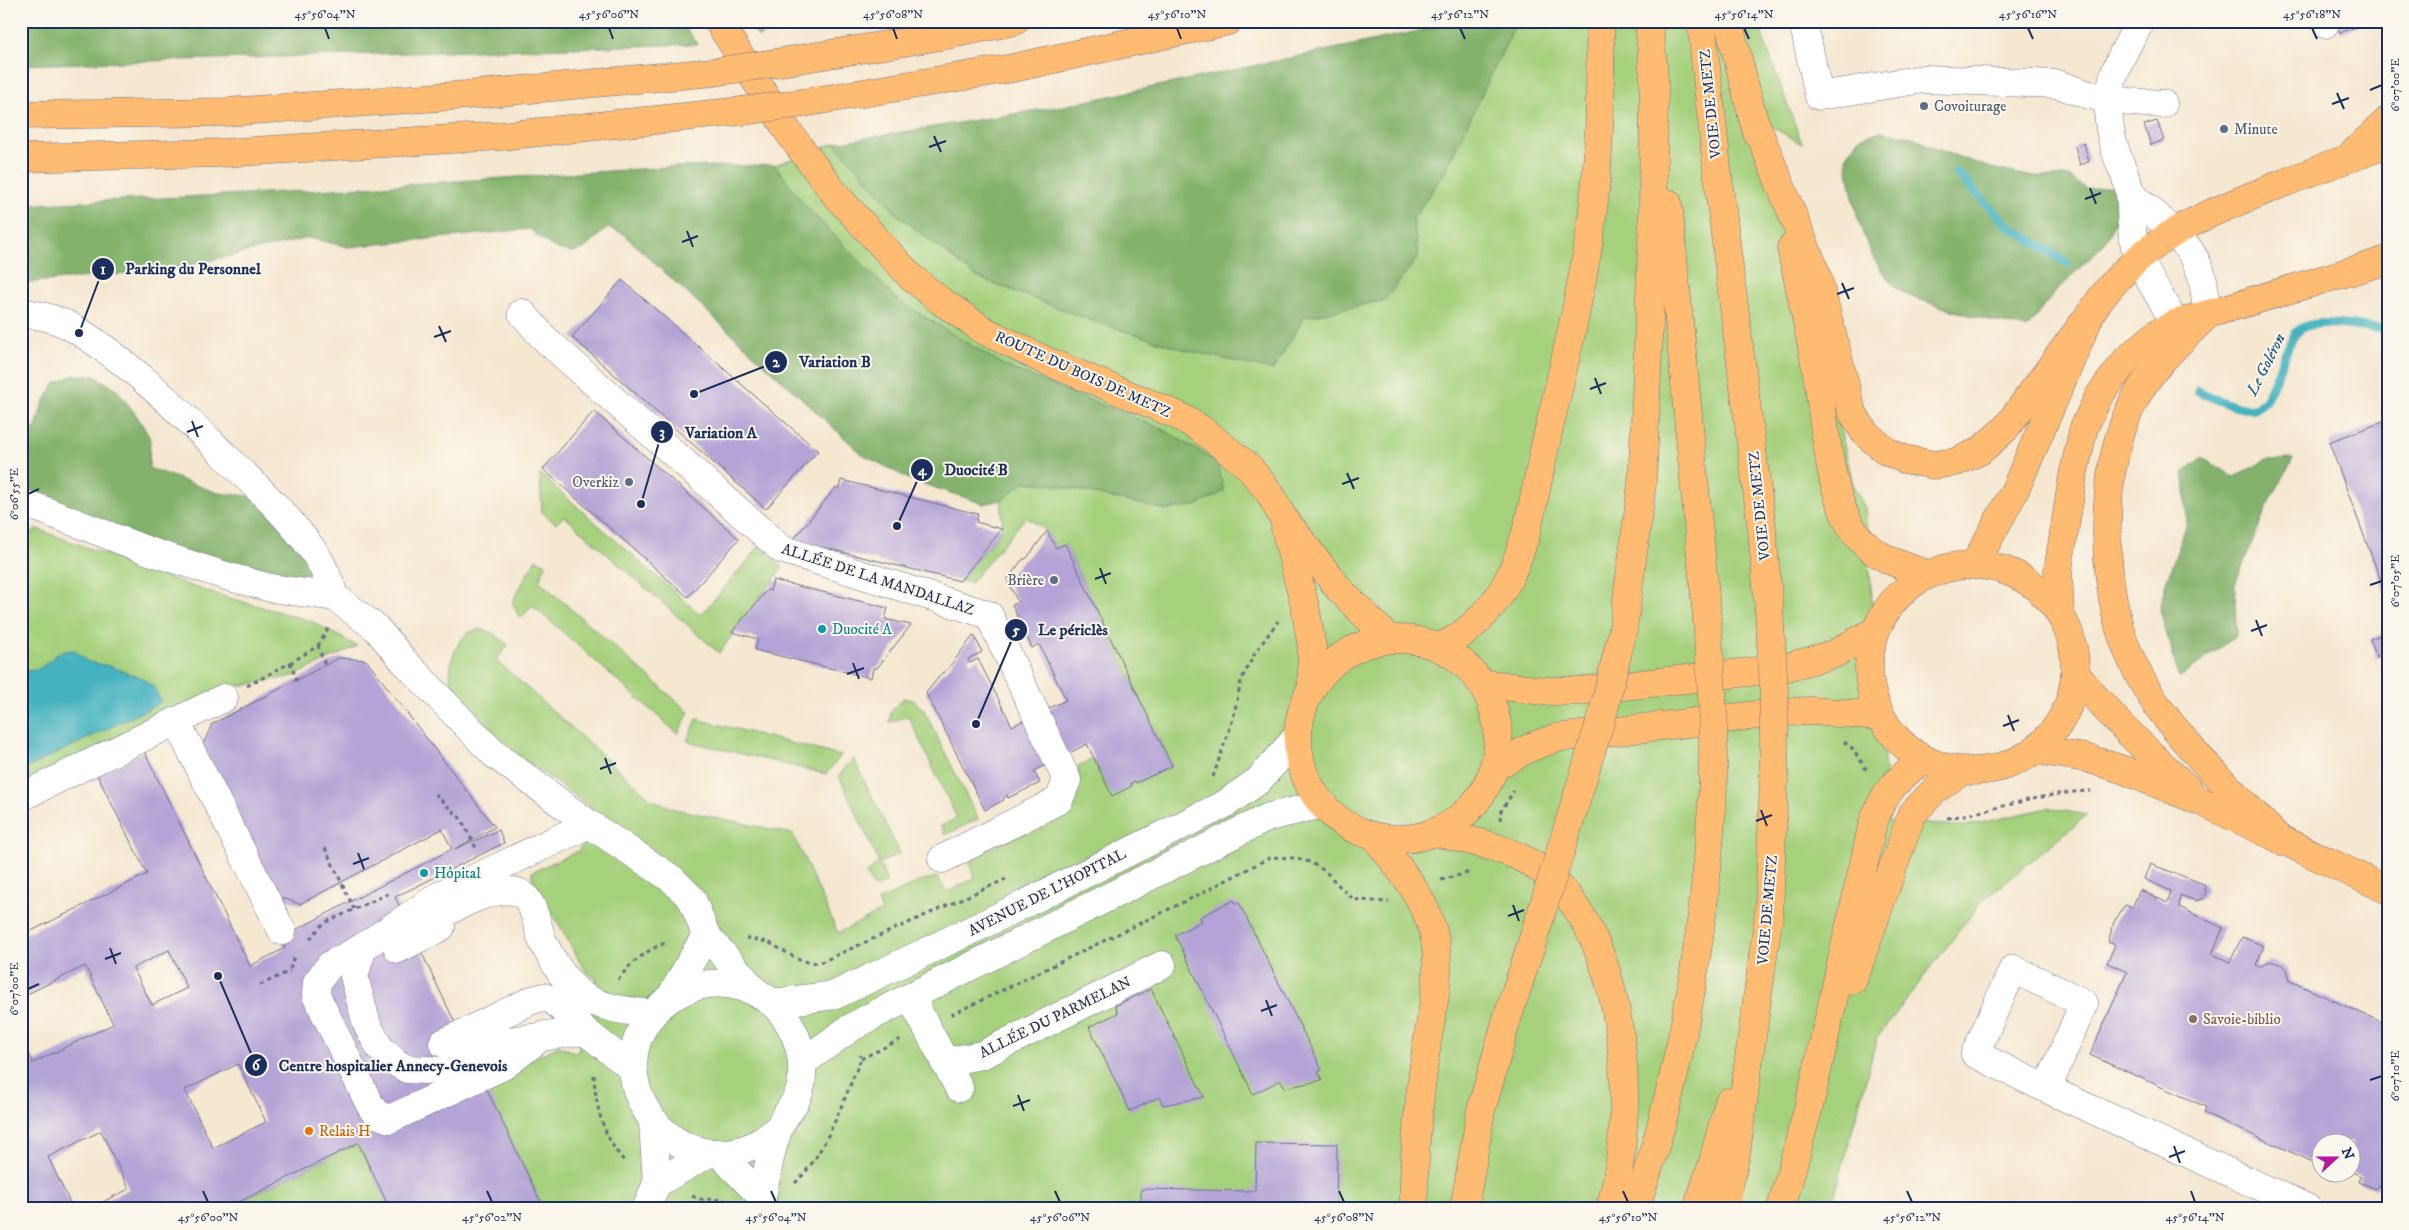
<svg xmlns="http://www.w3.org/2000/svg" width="2409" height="1230" font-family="'IM FELL DW Pica',serif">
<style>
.green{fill:#a5d07c;stroke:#60806d}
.forest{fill:#84b26c;stroke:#507065}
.water{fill:#44b2c0;stroke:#30708f}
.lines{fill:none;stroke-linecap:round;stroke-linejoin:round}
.stream{stroke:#44b2c0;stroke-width:9}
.building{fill:#b4a3d6;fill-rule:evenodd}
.minor-casing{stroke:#676f86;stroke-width:29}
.major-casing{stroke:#676f86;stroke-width:29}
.highway-casing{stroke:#676f86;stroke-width:29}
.path{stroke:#676f86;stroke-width:3;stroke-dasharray:4 4;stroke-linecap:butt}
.minor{stroke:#fff;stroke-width:28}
.major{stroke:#ffbb71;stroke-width:28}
.highway{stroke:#ffbb71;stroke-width:28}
.highway-bridge-casing{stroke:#676f86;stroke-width:29;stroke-linecap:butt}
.highway-bridge{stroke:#ffbb71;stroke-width:28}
.ticks{fill:none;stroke:#1b2f5e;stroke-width:2}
.service-dot{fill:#5c6f8a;stroke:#fbf7ec;stroke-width:2}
.culture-dot{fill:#0f9aa8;stroke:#fbf7ec;stroke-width:2}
.education-dot{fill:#8d6e63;stroke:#fbf7ec;stroke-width:2}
.food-dot{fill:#e8710a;stroke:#fbf7ec;stroke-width:2}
.labels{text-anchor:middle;stroke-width:4;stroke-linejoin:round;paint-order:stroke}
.street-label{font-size:15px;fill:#1b2f5e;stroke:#fbf7ec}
.service-label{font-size:15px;fill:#4e5e75;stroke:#fbf7ec;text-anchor:start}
.culture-label{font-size:15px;fill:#0d838f;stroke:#fbf7ec;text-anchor:start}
.education-label{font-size:15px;fill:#785e54;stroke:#fbf7ec;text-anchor:start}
.food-label{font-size:15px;fill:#c56008;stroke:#fbf7ec;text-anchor:start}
.water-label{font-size:16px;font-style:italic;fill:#295d80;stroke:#fbf7ec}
.leader{fill:none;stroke:#1b2f5e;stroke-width:2}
.callout-dot{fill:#1b2f5e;stroke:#fbf7ec;stroke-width:2}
.mark-label{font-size:15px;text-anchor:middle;font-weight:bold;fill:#fff}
.callout-label{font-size:16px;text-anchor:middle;font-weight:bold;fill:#1b2f5e;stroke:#fbf7ec;stroke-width:4;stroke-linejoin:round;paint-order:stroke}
.neatline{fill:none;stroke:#1b2f5e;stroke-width:2}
.ticks-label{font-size:12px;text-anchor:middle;fill:#1b2f5e}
</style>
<rect width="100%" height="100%" fill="#fbf7ec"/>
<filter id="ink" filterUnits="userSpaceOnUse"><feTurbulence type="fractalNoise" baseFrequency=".02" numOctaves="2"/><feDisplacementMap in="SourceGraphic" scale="10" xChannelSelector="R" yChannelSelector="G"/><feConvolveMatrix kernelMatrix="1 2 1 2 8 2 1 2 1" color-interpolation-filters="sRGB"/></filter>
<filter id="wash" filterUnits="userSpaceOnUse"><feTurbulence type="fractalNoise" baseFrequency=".0096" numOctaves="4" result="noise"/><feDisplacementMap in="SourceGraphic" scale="20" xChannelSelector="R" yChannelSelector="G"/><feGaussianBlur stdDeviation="1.12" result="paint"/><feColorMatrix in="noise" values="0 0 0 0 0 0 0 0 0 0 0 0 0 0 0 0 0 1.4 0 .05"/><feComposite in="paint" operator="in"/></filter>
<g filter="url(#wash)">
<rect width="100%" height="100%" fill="#f5e7d0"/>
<g class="green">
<path d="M1517,21H1757L1802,144L1753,116L1786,200L1854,487L1865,508L1889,822L1966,826L2048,808L2087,815L1981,902L1877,1038L1831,1209H544L483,1083L559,1046L577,1053L597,979L586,972L532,877V872L578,851L603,816L518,755L496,735L451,682C447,663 459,625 485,630C494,632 502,640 508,645L496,660L651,799L675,809L793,834L838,933L882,911L878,901L923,880L937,877L947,892L975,878L970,867L971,860L981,853L1066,812C1078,798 1080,784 1078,766L1094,759L1112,795L1132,786L1131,783L1135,781L1137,783L1172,766L1065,544L1056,548L1047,531L1026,517L970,583L960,581L1002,529V500L1023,482L1050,484L1167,510L1198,505L1224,491L1164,430L1005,366L897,300L802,202L775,165L835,143L898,215L977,277L1090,320L1186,350L1273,370L1304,317L1385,300L1418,257L1413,218L1443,175Z"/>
<polygon points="540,474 701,615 760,546 783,567 719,653 564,516 556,524 542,512"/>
<polygon points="37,529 205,591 311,621 357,646 294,676 223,689 21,783 21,540"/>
<polygon points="536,559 546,564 539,581 689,712 678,734 532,605 522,617 519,617 513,604 513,600"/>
<polygon points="903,698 913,700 924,710 978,819 945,835 941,826 957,818 908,716 890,722 891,712"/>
<polygon points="697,719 841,756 826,774 687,741"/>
<polygon points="853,758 900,853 880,863 887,882 874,888 866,874 879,862 839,776"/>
<polygon points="358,1143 390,1209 242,1209 239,1202"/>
</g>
<g class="forest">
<polygon points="21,21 680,21 698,44 21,65"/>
<polygon points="747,21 787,21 758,37"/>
<polygon points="1466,21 1517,21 1443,175 1413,218 1418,257 1385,300 1304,317 1273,370 1186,350 1090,320 977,277 898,215 835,143 1063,106"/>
<path d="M1881,131L1913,137L1936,149L1991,168L2033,177H2070L2086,189L2113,186L2119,215L2103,245L2055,292L2027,328C1993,321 1960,314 1927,302C1919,299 1909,297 1902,292C1863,262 1853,204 1846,157L1860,138Z"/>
<path d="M775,165L802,202L897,300L1005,366L1164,430L1217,462L1224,491L1198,505L1167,510L1050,484L1024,482L1002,500L984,504L909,479L862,454L622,233L608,228C599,234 591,244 583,249C564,259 542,240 530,229L348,247L309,238L168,270L21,283V205L305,191L671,167Z"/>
<polygon points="74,375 95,376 117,390 137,416 150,438 149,468 218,493 273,498 317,571 294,576 183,571 21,502 21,438 36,427 42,406 54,384"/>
<polygon points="2202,458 2235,477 2267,460 2293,459 2267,507 2235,584 2236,636 2179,678 2160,610 2165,585 2187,523 2184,472"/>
</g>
<polygon class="water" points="74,650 88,662 110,666 144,679 154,687 161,701 156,705 21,771 21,672 39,669 60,652"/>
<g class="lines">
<g class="stream">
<polyline points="1956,172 2007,225 2067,263"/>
<path d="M2198,391C2265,422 2261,414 2286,352C2289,344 2294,334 2300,329C2320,316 2363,331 2388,328"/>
</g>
</g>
<g id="blocks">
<g class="building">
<polygon points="2336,21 2371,21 2340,33"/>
<polygon points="2157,121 2164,140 2151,145 2144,125"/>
<polygon points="2084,143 2089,162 2080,165 2075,146"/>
<polygon points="622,280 818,451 766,509 572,337"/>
<polygon points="594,411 739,539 688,597 543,469"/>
<polygon points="2388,420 2388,600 2329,442"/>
<polygon points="841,480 978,514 976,522 1002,529 960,581 793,540 835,488 839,488"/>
<polygon points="1047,531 1056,548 1065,544 1172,766 1136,783 1135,781 1131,783 1132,786 1112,796 1087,744 1034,771 1040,783 1008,798 1007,795 1003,798 1004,800 985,810 926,693 942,673 946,671 974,635 982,652 968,659 970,663 978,659 1012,726 1066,700 1039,644 1032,648 1012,605 1018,602 1007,580 1022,560 1027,558"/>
<polygon points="773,580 888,608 885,619 911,625 877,668 873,668 871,678 755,650 758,639 732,632 767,590 770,591"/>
<polygon points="2388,632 2388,654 2377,658 2370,639"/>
<path d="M339,658L366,660L495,827L455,849L499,830L504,843L395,897L544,1209H390L358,1143L239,1202L242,1209H88L129,1189L101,1131L48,1157L73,1209H21V1039L33,1063L113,1024L85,966L21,997V936L147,874L97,775L144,751L250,966L285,948L280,938L452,849L442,829L300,904L271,894L200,751L212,724ZM169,950L187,988L152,1005L133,968ZM238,1064L266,1122L213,1148L185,1090Z"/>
<polygon points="2150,864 2204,884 2206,892 2203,898 2196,901 2180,895 2179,907 2223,928 2212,954 2230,962 2242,937 2264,946 2256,965 2259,967 2270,961 2282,965 2287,969 2290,981 2388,1025 2388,1189 2379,1185 2376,1189 2359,1182 2361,1176 2352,1172 2352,1142 2322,1142 2322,1166 2204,1113 2206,1107 2090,1055 2127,972 2107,963 2115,945 2108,942 2114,922 2125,905 2132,908 2140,890 2168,903 2171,891 2144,879"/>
<polygon points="1234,900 1236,904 1239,903 1322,1070 1318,1072 1322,1080 1285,1088 1281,1080 1253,1094 1175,935 1202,921 1200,917"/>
<polygon points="1151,989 1204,1097 1163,1105 1159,1097 1130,1111 1089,1027 1118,1013 1115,1006"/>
<polygon points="1256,1143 1337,1144 1336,1209 1141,1209 1141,1189 1255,1191"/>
</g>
</g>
</g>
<g filter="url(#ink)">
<use href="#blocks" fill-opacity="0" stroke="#676f86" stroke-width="1"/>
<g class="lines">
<g class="minor-casing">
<g id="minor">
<polyline points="1803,21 1819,96 1923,79 2057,84 2089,95 2129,102 2163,104"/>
<path d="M2141,21C2116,62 2099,97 2114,146C2118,162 2128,178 2130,193C2132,211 2130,228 2135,246C2143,274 2163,299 2175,324"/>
<polyline points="2324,21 2325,24"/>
<path d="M2130,193C2157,218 2194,241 2203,280C2205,291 2206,303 2207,315"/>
<path d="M21,312C40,315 59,319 75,329C131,363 180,412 226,457C257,487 289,517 314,552C324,566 329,581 335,597"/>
<polyline points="522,313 543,337 781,549 989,615 1067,780 1059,800 942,859"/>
<polyline points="21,504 38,508 146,550 226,576 271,588 335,597 376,628 404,661 494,754 589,824 672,879 692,899 706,935 757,993"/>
<polyline points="176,721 282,931"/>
<polyline points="21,797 224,698"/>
<path d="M418,927C443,915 485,887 513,891C536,894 536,929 544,944C554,963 566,984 583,996C603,1009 629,1011 653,1014"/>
<polyline points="363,947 354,976 367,1025 380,1048 396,1063 407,1069 443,1071 509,1041 585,1031 633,1069"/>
<polyline points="398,949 441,927"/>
<polyline points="670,998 706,935"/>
<polyline points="911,998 959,1088"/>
<polyline points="773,1003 835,995 982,925 1225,804 1258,781 1298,736"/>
<polyline points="544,1035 505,1065 390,1119 376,1114 370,1105 316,995 317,982 330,965 363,947 442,894 589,824"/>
<polyline points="443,1043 532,1000 544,997 554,1001 585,1031"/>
<polyline points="803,1062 849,1029 872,1016 1238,832 1269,817 1323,804"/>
<polyline points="944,1062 982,1055 1162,965"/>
<polyline points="2047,1089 2084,1003 2013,969 1975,1054 2047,1089 2309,1209"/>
<polyline points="719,1153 762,1197"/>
<polyline points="657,1183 709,1153"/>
<polyline points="646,1209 657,1183 653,1123"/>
<path d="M763,1209L762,1197C767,1175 770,1149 779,1128C785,1112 798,1104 801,1085C808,1043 784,999 742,987C715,979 686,985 664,1003C585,1068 673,1193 762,1141C768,1138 774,1132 779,1127"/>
</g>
</g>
<g class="major-casing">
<g id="major">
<polyline points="718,21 789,133 835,194 912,278 941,301 985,331 1044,360 1177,415 1201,429 1249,467 1271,495 1282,516 1339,589 1389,639"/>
<polyline points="1285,528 1305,606 1312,648 1312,688"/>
<circle cx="1972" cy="668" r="103"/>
<circle cx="1398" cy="739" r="100"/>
<path d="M2075,673C2109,716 2149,753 2189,790"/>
<polyline points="1481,683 1543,691 1579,691 1784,668 1834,654 1875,631"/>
<polyline points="2035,750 2086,758 2124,770 2202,802 2388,890"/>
<polyline points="1493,768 1531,747 1556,738 1784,712 1812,711 1881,716"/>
</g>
</g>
<g class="highway-casing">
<g id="highway">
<polyline points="1701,21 1720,195 1762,530 1769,609"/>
<polyline points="1728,21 1757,133"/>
<polyline points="775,63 947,35 1015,21"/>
<polyline points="803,103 1013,68 1228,21"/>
<polyline points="21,115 226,112 467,95 714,72"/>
<polyline points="1752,115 1817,275 1852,412 1865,433 1886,451 1904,459 1934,465 1956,462 1980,451 2005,429 2092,311"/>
<polyline points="2353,153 2388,120"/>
<polyline points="21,158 221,153 501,136 742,111"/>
<polyline points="1668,203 1707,618"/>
<path d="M1791,248C1801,292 1810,335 1818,379C1825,423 1829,499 1856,534C1874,558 1900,565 1928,574"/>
<path d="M2207,315C2181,341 2154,364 2136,397C2102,459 2101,551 2117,619C2124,647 2138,676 2154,701C2189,752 2238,796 2281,841"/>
<path d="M1975,564L2015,490L2092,311C2140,240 2196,218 2274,187C2311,172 2349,157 2388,145"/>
<polyline points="2060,613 2058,570 2073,476 2084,427 2099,396 2127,359 2159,332 2175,324 2388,260"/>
<polyline points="1623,630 1642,484 1645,423 1653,222 1654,79 1649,21"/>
<path d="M1439,648C1464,635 1483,620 1498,597C1527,554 1534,496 1545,446C1561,378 1578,309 1589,240C1600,168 1601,94 1600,21"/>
<path d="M1435,832C1469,841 1509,847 1538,868C1629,933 1638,1111 1610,1209"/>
<path d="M1374,836C1397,866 1423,894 1433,932C1444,972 1430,1017 1425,1057C1418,1108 1413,1157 1414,1209"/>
<polyline points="1853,980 1912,814 1935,790 1963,770"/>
<polyline points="1464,1209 1481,1111 1506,1022 1536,930"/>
<path d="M1635,1209C1683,1072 1706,929 1713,784"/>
<polyline points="1697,1209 1712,1165 1729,1102"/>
<polyline points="1724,1209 1736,1153 1769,913 1774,776"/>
<path d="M1781,1209L1810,1102L1873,823C1884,792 1898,778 1924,759"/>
</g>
</g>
<g class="path">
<polyline points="318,646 329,627"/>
<polyline points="290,663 318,646 325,665"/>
<polyline points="247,686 290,663 297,681"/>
<polyline points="1844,742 1852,748 1868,772"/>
<polyline points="1213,777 1233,719 1241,681 1255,653 1278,621"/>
<polyline points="435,794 461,819 476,848"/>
<path d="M1947,818C1995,811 2042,792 2091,791"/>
<polyline points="1501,820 1499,814 1514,791"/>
<polyline points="325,848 354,909"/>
<polyline points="1441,880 1471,872"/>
<polyline points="746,938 768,942 801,961 819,963 1006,879"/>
<polyline points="310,939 324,923 388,894"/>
<polyline points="290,969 294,956"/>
<path d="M618,980C629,964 649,948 668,942"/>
<polyline points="260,985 290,971"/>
<polyline points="951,1015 1190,899 1271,857 1293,858 1310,862 1325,871 1349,896 1358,900 1389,902"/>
<polyline points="861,1059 901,1039"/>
<path d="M594,1075C595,1106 604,1140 626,1163"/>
<path d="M795,1183C825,1156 845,1096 861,1059L860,1055"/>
<polyline points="692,1196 700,1199 725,1200"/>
</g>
<use href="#minor" class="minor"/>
<use href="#major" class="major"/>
<use href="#highway" class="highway"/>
<g class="highway-bridge-casing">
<g id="highway-bridge">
<polyline points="714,72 775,63"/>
<polyline points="742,111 803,103"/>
<polyline points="1769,609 1774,690 1774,776"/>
<polyline points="1707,618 1713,710 1713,784"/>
<polyline points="1536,930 1603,713 1623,630"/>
</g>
</g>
<use href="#highway-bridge" class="highway-bridge"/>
</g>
</g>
<path class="ticks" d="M325,28L329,39M609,28L613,39M893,28L897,39M1177,28L1181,39M1460,28L1465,39M1744,28L1749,39M2028,28L2033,39M2312,28L2317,39M2370,90L2382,85M2337,93L2344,109M2332,104L2349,98M934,136L941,152M929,147L946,141M2090,188L2096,204M2085,199L2101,193M687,231L693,247M682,242L698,236M1842,283L1849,299M1837,294L1854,288M439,326L446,342M434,337L451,331M1595,378L1601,394M1590,389L1606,383M192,421L198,437M187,432L203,426M1347,473L1354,489M1342,484L1359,478M28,494L39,489M1100,568L1106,584M1095,579L1111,573M2370,585L2382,581M2256,620L2262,636M2251,631L2267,625M853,663L859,679M847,674L864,668M2008,715L2014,731M2003,726L2019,720M605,758L611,774M600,769L616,763M1761,810L1767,826M1756,821L1772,815M358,853L364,869M353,864L369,858M1513,905L1519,921M1508,916L1524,910M110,948L116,964M105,959L121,953M28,989L39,984M1266,1000L1272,1016M1261,1011L1277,1005M2370,1080L2382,1076M1018,1095L1024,1111M1013,1106L1030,1100M2174,1146L2180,1163M2169,1157L2185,1151M203,1191L208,1202M487,1191L492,1202M771,1191L776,1202M1055,1191L1060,1202M1339,1191L1344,1202M1623,1191L1628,1202M1907,1191L1912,1202M2191,1191L2195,1202"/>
<g class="service-dot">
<circle cx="1924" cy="106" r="5"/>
<circle cx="2224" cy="129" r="5"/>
<circle cx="629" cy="482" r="5"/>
<circle cx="1054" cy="580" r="5"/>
</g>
<g class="culture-dot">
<circle cx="822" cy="629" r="5"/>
<circle cx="424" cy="873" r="5"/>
</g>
<circle class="education-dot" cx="2193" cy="1019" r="5"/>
<circle class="food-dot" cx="309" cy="1131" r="5"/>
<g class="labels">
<g class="street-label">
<text transform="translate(1710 104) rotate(-96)" y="5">VOIE DE METZ</text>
<text transform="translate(1083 374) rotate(24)" y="5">ROUTE DU BOIS DE METZ</text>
<text transform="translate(1759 506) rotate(-96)" y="5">VOIE DE METZ</text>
<text transform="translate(878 579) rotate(18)" y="5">ALLÉE DE LA MANDALLAZ</text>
<text transform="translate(1047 892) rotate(-27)" y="5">AVENUE DE L'HOPITAL</text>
<text transform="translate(1767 910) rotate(-85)" y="5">VOIE DE METZ</text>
<text transform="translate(1055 1017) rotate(-26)" y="5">ALLÉE DU PARMELAN</text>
</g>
<g class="service-label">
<text x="1934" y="111">Covoiturage</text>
<text x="2234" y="134">Minute</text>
<text x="619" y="487" text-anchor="end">Overkiz</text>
<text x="1044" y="585" text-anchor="end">Brière</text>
</g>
<g class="culture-label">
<text x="832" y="634">Duocité A</text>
<text x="434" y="878">Hôpital</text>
</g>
<g class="education-label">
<text x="2203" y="1024">Savoie-biblio</text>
</g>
<g class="food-label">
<text x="319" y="1136">Relais H</text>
</g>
<g class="water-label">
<text transform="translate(2265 364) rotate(-63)" y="6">Le Goléron</text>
</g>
</g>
<path class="leader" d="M79 333L103 269M694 394L776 362M641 504L662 432M897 526L922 470M976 724L1016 630M218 976L256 1065"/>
<g class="callout-dot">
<circle cx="79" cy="333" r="5"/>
<circle cx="694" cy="394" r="5"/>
<circle cx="641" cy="504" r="5"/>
<circle cx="897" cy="526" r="5"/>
<circle cx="976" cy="724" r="5"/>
<circle cx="218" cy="976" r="5"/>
<circle cx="103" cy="269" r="12"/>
<circle cx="776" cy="362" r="12"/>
<circle cx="662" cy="432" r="12"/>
<circle cx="922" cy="470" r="12"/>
<circle cx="1016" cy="630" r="12"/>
<circle cx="256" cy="1065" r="12"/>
</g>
<g class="mark-label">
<text x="103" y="274">1</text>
<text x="776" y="367">2</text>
<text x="662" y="437">3</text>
<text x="922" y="475">4</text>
<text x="1016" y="635">5</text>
<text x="256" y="1070">6</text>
</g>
<g class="callout-label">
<text x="193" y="274">Parking du Personnel</text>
<text x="835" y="367">Variation B</text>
<text x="721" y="438">Variation A</text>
<text x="976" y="475">Duocité B</text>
<text x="1073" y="635">Le périclès</text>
<text x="393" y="1071">Centre hospitalier Annecy-Genevois</text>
</g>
<rect width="2409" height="1230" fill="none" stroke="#fbf7ec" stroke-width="55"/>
<g transform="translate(2336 1158) rotate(69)"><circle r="24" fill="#fbf7ec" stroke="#a1a7b3"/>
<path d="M0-4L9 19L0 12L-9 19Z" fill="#b5179e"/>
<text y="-8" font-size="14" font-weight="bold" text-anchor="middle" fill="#1b2f5e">N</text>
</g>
<rect x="28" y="28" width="2354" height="1174" class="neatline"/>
<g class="ticks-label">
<text x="325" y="18">45°56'04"N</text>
<text x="609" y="18">45°56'06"N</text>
<text x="893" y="18">45°56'08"N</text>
<text x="1177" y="18">45°56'10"N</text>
<text x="1460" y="18">45°56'12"N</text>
<text x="1744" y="18">45°56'14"N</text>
<text x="2028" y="18">45°56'16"N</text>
<text x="2312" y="18">45°56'18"N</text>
<text transform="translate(2395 85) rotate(-90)" y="4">6°07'00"E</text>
<text transform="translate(14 494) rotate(-90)" y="4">6°06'55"E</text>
<text transform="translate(2395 581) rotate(-90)" y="4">6°07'05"E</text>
<text transform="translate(14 989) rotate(-90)" y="4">6°07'00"E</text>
<text transform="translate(2395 1076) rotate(-90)" y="4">6°07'10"E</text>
<text x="208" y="1221">45°56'00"N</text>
<text x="492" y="1221">45°56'02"N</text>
<text x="776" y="1221">45°56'04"N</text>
<text x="1060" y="1221">45°56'06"N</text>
<text x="1344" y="1221">45°56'08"N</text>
<text x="1628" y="1221">45°56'10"N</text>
<text x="1912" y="1221">45°56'12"N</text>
<text x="2195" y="1221">45°56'14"N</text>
</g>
</svg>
